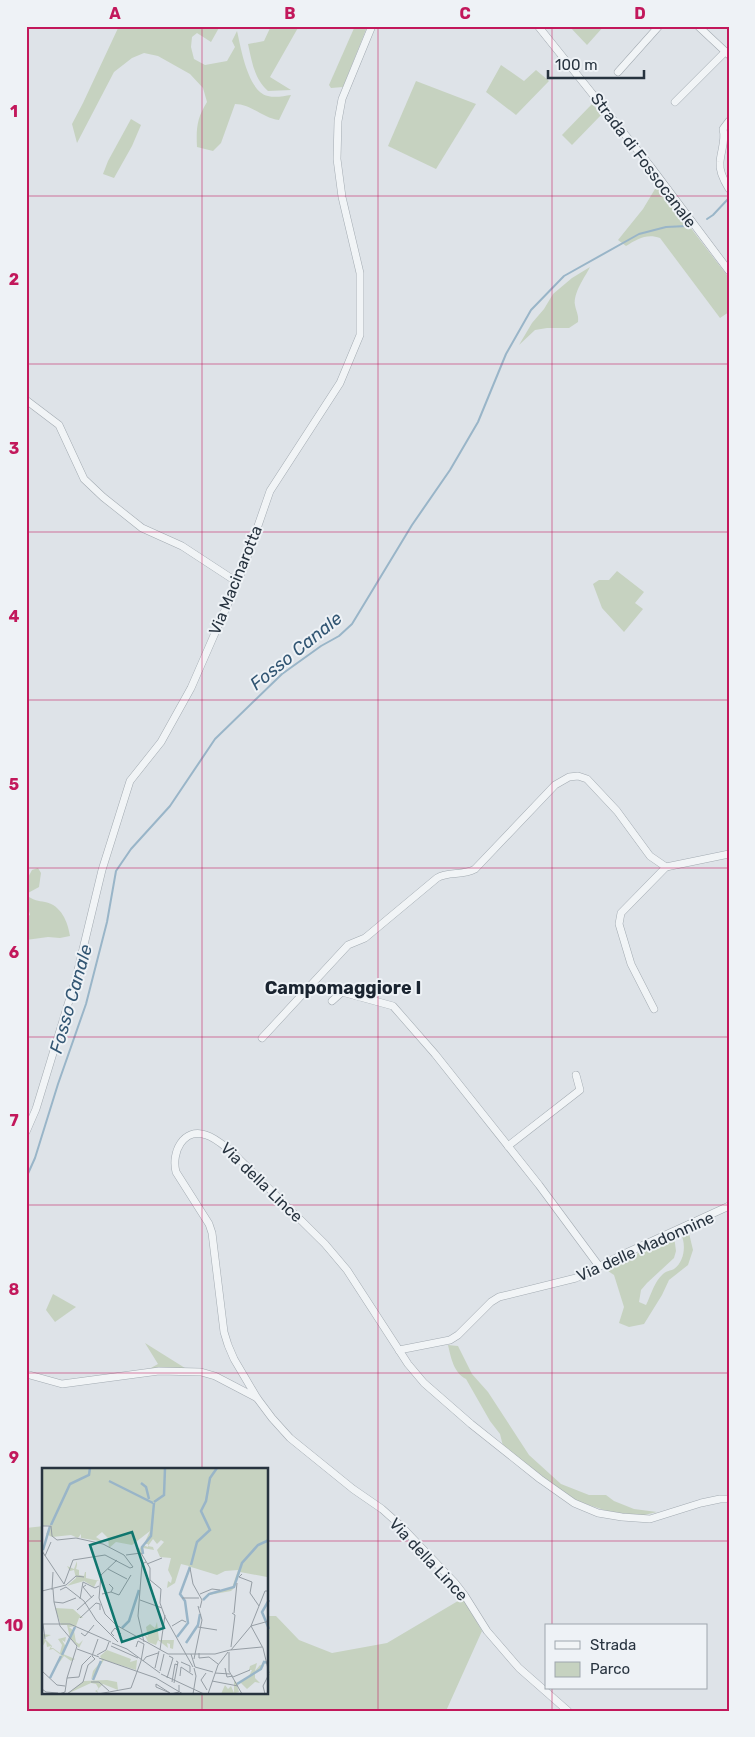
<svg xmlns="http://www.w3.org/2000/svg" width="755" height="1737" font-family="Rubik,sans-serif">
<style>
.green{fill:#c6d2c0}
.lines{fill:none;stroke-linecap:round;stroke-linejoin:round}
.stream{stroke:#99b5c8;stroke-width:2}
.minor-casing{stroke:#a3abb2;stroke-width:8}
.minor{stroke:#f1f4f6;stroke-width:7}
.grid{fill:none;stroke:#c2185b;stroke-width:1;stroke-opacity:0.55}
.labels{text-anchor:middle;stroke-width:4;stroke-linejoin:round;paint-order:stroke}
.street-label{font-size:16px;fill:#27333f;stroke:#eef2f6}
.water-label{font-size:18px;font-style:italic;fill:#325673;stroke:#eef2f6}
.neighbourhood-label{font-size:18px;font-weight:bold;fill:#1a2430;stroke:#eef2f6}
.inset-river{fill:none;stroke:#99b5c8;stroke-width:2.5}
.inset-road{fill:none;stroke:#959da4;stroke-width:1}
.view{fill:#0f766e;fill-opacity:0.15;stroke:#0f766e;stroke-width:2.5}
.inset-edge{fill:none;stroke:#27333f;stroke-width:2.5}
.neatline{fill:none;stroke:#c2185b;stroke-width:2}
.grid-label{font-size:16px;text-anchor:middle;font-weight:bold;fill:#c2185b}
</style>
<rect width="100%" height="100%" fill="#dee3e8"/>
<g class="green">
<path d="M119,26H220L211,42L197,33L192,37L191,47L194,59L205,65L227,61L235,47L232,41L237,31C241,48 248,92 268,96C275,98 284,96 291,95L279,120C263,118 251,104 235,104L221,143L213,151L197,147C196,128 197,118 207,102L203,88L190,74L158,56L144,53L132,58L114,72L77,143L72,124L83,103Z"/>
<path d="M271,26H299L270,77L291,90L268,91C254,78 252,62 248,44L264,41Z"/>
<polygon points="355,26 367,27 343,87 331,88 329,85"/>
<polygon points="569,26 604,26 587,45"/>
<polygon points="501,65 524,81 536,70 549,81 516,115 486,92"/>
<polygon points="416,81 476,104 436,169 388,146"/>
<polygon points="592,104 602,114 572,145 562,135"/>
<polygon points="131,119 141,125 132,146 114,178 103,174 108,161"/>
<path d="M658,188L662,191L685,223H687L729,278V312L720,318L660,238C647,233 637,239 626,246L618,240L643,209L655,189Z"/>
<path d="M590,267C585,277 573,293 575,305C576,311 579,315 578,322L569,328H547L535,330L519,345L532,323L544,309L553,294L572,278Z"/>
<polygon points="617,571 644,592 635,603 643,609 624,632 602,608 593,584 599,580 609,580"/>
<path d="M38,868L41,873L39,887L28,893L27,896C34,900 38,901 45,902C61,905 68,922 70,936L60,938L48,937L26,940V917L30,915C26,900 23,884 32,870Z"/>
<path d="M688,1229L693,1250L688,1265L669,1280L662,1295L644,1324L629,1327L619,1323L624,1307L614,1275L608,1271L609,1267L674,1236L676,1251L674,1258L647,1283L641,1290L639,1302L646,1305C651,1295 654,1282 663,1274C666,1271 670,1271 674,1269C685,1261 686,1244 681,1234L683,1230Z"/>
<polygon points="53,1294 76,1307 55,1322 46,1310"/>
<polygon points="145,1343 185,1368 149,1369 158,1364"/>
<path d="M448,1345L458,1346L472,1374L488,1392L529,1455L561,1484L589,1495H606L614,1501L634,1509L657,1512L640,1516L610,1512L577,1501L552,1485L503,1446L500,1434L490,1421L466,1379C454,1373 451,1358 448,1345Z"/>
<polygon points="44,1526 44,1693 268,1693 268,1616 276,1616 299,1640 332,1653 387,1643 463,1598 482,1631 446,1711 26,1711 26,1528"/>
</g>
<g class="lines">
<g class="stream">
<polyline points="707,219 713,215 728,199"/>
<polyline points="26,1178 35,1158 58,1084 86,1004 107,922 116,871 131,849 170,806 215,739 282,674 321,646 339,636 352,624 412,525 450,470 478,422 506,354 531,310 564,276 639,234 666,227 687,226"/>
</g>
<g class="minor-casing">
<g id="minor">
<polyline points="538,26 651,167 729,271"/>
<polyline points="698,26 729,55"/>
<polyline points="618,72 659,26"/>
<polyline points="675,102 725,52"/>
<path d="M729,121L723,129C726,140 721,150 720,162C719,171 724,181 729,189"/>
<polyline points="26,400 59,425 84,479 103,497 142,528 182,546 237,582"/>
<polyline points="332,1001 342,992 393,1006 435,1054 539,1185 599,1266"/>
<polyline points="654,1009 631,964 619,924 621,913 666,867 729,854"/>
<path d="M262,1038L348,945L365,938L437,878C448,871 463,876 475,869L555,785L569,777L578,776L587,779L617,811L650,856L666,867"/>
<polyline points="26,1132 36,1109 76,978 102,870 130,781 161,742 191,688 243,569 270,491 340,383 360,335 360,273 342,197 337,159 338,121 342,99 372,26"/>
<polyline points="508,1146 580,1090 576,1075"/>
<polyline points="399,1350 450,1340 458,1335 491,1302 499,1297 576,1278 624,1254 729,1206"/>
<polyline points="26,1374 62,1384 159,1371 201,1372 215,1376 257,1398"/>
<path d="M568,1711L519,1668L487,1631L465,1596L455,1583L400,1525L382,1509L353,1489L290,1438L272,1418L257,1398L234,1359L228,1345L224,1332L212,1233L209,1224L176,1172C171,1153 183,1127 206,1135C216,1138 224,1146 232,1152L325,1244L347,1270L408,1364L424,1383L471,1424L540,1479L574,1503L598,1513L622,1517L650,1519L701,1503L720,1499H729"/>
</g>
</g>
<use href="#minor" class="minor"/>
</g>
<path class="grid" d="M202,26V1470M378,26V1711M552,26V1626M26,196H729M26,364H729M26,532H729M26,700H729M26,868H729M26,1037H729M26,1205H729M26,1373H729M26,1541H44M268,1541H729M552,1688V1711M202,1693V1711"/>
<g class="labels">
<g class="street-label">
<text transform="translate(644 160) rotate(53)" y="6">Strada di Fossocanale</text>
<text transform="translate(235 580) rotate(-68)" y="6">Via Macinarotta</text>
<text transform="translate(262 1182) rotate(44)" y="6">Via della Lince</text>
<text transform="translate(645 1246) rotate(-24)" y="6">Via delle Madonnine</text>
<text transform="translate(429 1559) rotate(47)" y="6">Via della Lince</text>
</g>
<g class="water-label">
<text transform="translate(296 651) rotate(-39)" y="6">Fosso Canale</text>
<text transform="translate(71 999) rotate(-74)" y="6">Fosso Canale</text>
</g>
<g class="neighbourhood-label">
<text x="343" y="994">Campomaggiore I</text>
</g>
</g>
<g transform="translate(42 1468)">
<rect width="226" height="226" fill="#dee3e8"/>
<path d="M0,0H226L225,109L198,104L192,120L189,123L167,127L161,131L167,125L190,120L196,102L183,103L175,107L149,99L144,112L147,98L139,96L133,115L125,120L126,113L129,115L130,110L126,102L129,90L118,89L115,82L122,74L119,72L115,76L111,71L106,78L111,79L112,82L101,80L100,88L96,82L101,77L106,79V76H102L108,63L90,77L74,74L67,80L66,70L60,64L54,69L60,73H57L39,70V66L36,70L29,67L10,69L4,66L9,57L0,58ZM35,93V97L34,101L37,102V107L42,108L43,104H44V110L58,113H55L52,119L42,113L25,118L34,110L32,102L28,103L25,98L32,101ZM13,140L31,141L41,150H37L34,158L27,159L32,163L34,174L37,176L41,172L37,180L28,170L25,157H19ZM115,154L117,172H132L131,181L128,180V176L125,175L126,180L116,172L114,177L106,174L102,166L106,169L104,159L108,156L113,160ZM0,166L9,167L2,170L10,178L9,180H11L18,185L20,177L16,171L24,169L23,174L20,172L24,179L21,186L33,191L29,193L22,188L17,195L19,187L11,181L7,182L9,178L5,179L4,173L0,179ZM65,182L89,191L88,194L95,192L94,202L62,192L49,212L51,203L60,192L58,188ZM215,195L213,203L218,197L222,198L213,204V210L218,215L213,214L205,221L199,215L195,217L197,224L191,226H179L183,217L186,221L189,218L192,225V212L196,216L206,210L210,202H207L208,198ZM65,212L75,214L76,222L61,216L55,222L56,225L53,223L57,221L54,216L49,215L25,226L42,213Z" fill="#c6d2c0"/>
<path class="inset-river" d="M67,13L111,35M99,15L104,19L107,31M112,34L122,27L123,0M9,57L28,16L47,7L48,0M1,82L8,58M101,86L100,79L109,68L112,35M149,97L155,74L168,62L159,43L164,33L168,10L175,0M161,132L167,126L192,119L200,95L216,77L227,72M227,132L220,144L227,161M80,160L87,153L97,122M135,169L146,155L143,133L138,126L148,99M144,175L156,157L158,146M20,187L33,159M8,210L19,188M51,212L59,193M195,216L219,201L222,194L227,195"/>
<path class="inset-road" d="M0,58H9L10,68L15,72L34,70L61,76L82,87L91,99L88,100L63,87L31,92L22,116M0,83L22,116M84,87L99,85L108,100V112L119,121L118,135L123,149L151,199M3,88L9,74M75,92L59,107L57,130L63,146L74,157L126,186H173L188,182M105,96L120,90M148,100L151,116L160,132L158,140M66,101L85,111M200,106L197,109L210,114L208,125L217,138M44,117L41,119L50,130M11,121L12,134L21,135L34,130M10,122L11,104M18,122L24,119L42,133L54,152L76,174M0,123L24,117L34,108L42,109M69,124L77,127L89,107M60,126L69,124L71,120L67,116M158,126L170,121L178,122M140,130H157M38,131L41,114L53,120L57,118M98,132L120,140M12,134L18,158L35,178L25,210M35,142L52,127M192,145L195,115M38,150L54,135L58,136V142M227,153L209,158L221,180L227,205M0,156H28L69,174M1,156L3,171M130,158L140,152L144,154M156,159L175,162M39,165L43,168L52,157M72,168L69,165L73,160L79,166M102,174L96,148L100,96L104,94M70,175L85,181L118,205M69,178L96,190M94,179L96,173L102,176L99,193M189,179L193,147L190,145M35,181L57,189M118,182L123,147M188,182L220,179M189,182L209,158L223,123H227M187,184V203L200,226M157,185V190L167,189L176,196M149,186L153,199L171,204M55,187L64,182L67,174M50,188L56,171M57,190L114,210L141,226M152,191L160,152L156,138M101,193L104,189L116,185M139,194L148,198V204M113,200L117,183M183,200L185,209L191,208M0,203L15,217L23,218M118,203L122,186M164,205L159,212L165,222M173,205L188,206M119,206L162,226M138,208L139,199L151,207M191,209L208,202M125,210L131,190L127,188M170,213L196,218M49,214H57L67,223M130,214L133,196L136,197M132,215L136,194L134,193M114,216V219L128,225M114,216L128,225M0,221L4,224L16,225M17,226L23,224L25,210L37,209L40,197L49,188M25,226L41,214L46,197L53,191L50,188M56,226L89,220L99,193M129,226L137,224V217M151,226L154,208L152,200M166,226L176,197L186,184M223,226L221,218L227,206"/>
<path class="view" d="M90,64L122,160L80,174L48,77Z"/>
<rect width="226" height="226" class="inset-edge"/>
</g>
<rect width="755" height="1737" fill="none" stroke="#eef2f6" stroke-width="55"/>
<rect x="545" y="1624" width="162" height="65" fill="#eef2f6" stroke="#9ea6ad"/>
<rect x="555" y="1641" width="25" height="8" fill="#f1f4f6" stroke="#9ea6ad"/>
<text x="590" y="1650" font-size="15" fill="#27333f">Strada</text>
<rect x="555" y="1662" width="25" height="15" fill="#c6d2c0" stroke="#9ea6ad"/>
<text x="590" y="1674" font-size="15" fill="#27333f">Parco</text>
<path d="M548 70v8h96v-8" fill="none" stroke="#27333f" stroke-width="2.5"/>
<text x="555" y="70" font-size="15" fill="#27333f" stroke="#eef2f6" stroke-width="4" paint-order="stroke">100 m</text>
<rect x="28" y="28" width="700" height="1682" class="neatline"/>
<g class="grid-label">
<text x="115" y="19">A</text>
<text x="290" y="19">B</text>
<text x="465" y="19">C</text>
<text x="640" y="19">D</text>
<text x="14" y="117">1</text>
<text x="14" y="285">2</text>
<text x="14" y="454">3</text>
<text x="14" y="622">4</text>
<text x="14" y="790">5</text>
<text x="14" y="958">6</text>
<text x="14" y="1126">7</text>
<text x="14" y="1295">8</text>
<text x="14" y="1463">9</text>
<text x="14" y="1631">10</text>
</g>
</svg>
